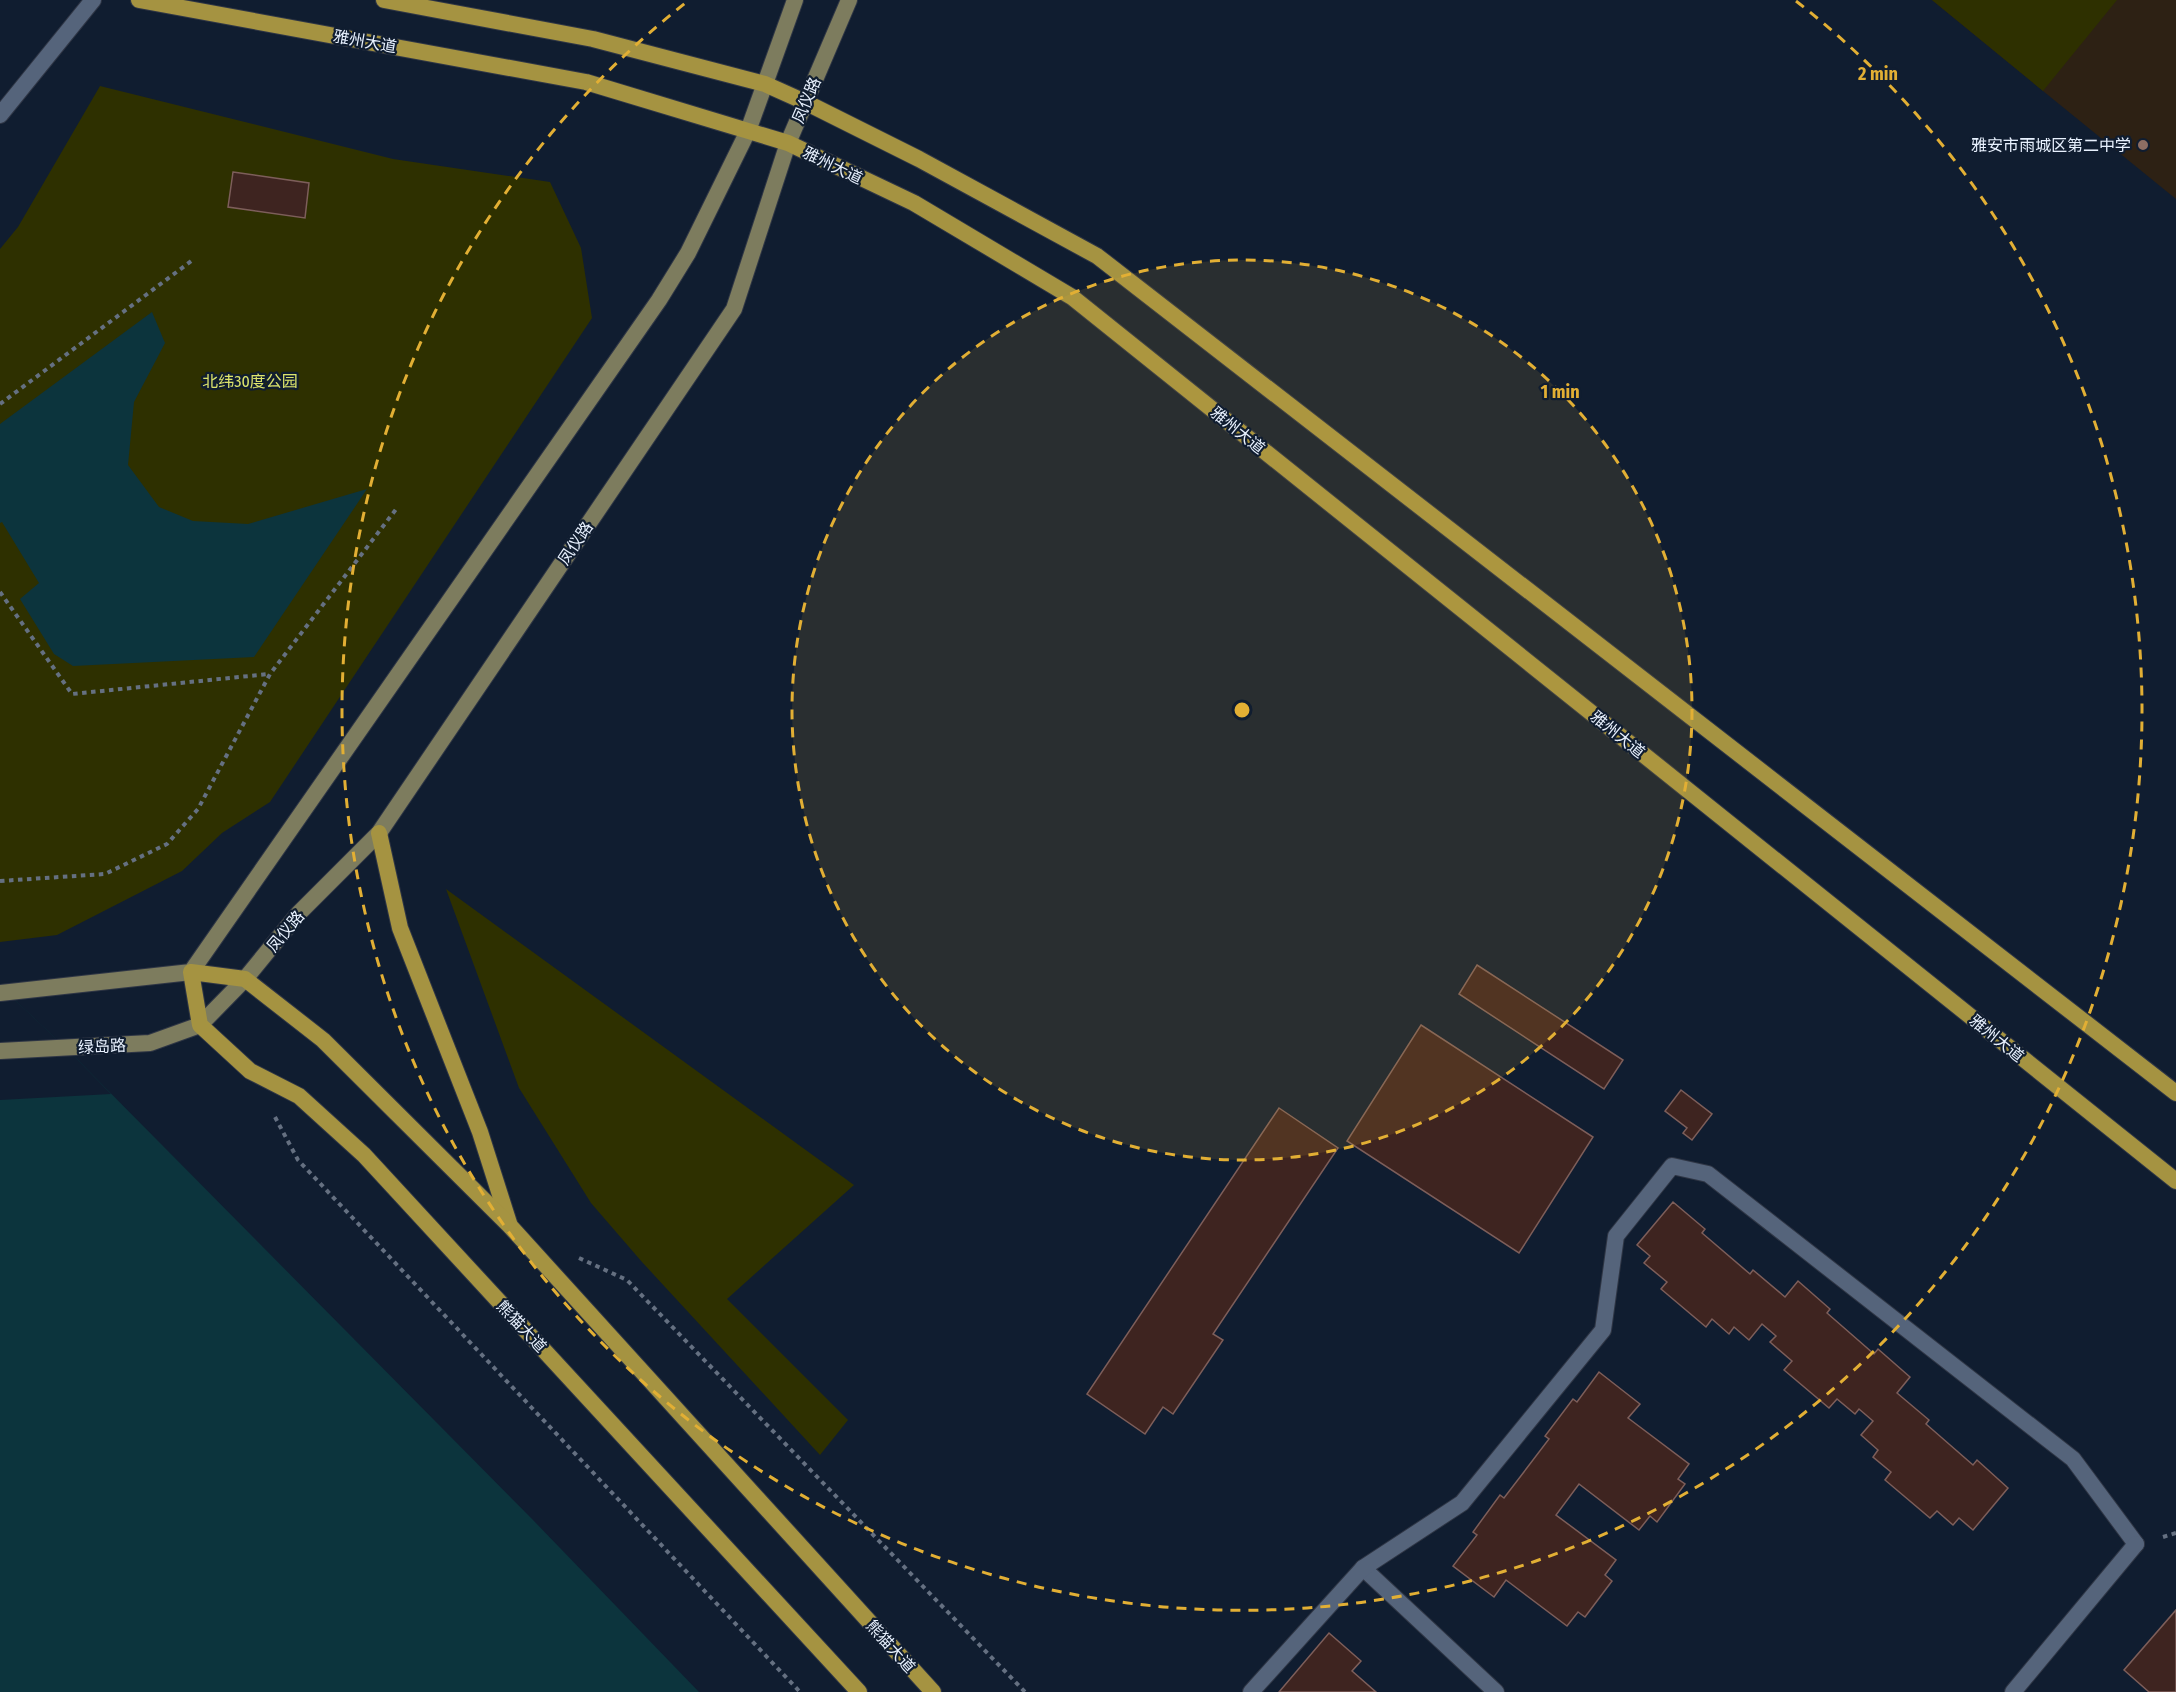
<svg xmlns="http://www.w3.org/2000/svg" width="2176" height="1692" font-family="'Fira Sans Condensed','Noto Sans SC',sans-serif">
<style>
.education{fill:#2d2114}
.green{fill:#2e3000}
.water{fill:#0c343d}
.pier{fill:#101d30}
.building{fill:#3e2420;stroke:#7d5e5a;stroke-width:1.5}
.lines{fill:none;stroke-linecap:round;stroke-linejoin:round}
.service-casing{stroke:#2f3645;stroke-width:18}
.minor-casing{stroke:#2f3645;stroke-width:18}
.secondary-casing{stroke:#2f3645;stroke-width:18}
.primary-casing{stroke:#2f3645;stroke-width:18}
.path{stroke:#657081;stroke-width:4;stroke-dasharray:4.5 4.5;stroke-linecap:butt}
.service{stroke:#55647b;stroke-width:16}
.minor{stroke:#55647b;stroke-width:16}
.secondary{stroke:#7d7c5e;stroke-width:16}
.primary{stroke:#a59341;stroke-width:16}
.ring{fill:none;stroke:#e2af34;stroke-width:3;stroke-dasharray:10 8}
.education-dot{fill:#8d6e63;stroke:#101d30;stroke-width:2}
.labels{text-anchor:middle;stroke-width:4.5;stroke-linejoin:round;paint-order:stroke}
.street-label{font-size:16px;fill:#e8f1fe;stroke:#101d30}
.poi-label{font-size:16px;fill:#e8f1fe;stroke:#101d30;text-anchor:end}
.park-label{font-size:16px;fill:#dce46b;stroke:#101d30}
.centre{fill:#e2af34;stroke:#101d30;stroke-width:3}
.ring-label{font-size:18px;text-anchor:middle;font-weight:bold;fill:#e2af34;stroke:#101d30;stroke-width:4.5;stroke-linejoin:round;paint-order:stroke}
</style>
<rect width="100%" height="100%" fill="#101d30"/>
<polygon class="education" points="1932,0 2176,0 2176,199 2043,91"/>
<g class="green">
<polygon points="1932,0 2117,0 2043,91"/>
<polygon points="100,86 393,159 550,182 581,248 592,318 270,802 222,833 182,871 57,935 0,942 0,249 18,227"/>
<polygon points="446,889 854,1185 727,1299 848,1420 820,1455 642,1262 591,1203 519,1088"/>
</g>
<g class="water">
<polygon points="152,312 165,343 134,402 128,465 159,507 193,521 248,524 367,489 254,657 73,666 54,654 20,599 39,583 2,522 0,523 0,424"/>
<polygon points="0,986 66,1048 533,1520 699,1692 0,1692"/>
</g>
<polygon class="pier" points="0,986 66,1048 111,1094 0,1100"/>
<g class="building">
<polygon points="233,172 309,183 305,218 228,207"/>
<polygon points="1477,965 1623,1060 1604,1089 1459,994"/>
<polygon points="1421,1025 1593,1137 1519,1253 1347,1141"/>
<polygon points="1681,1090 1712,1114 1692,1140 1683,1133 1687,1128 1665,1111"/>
<polygon points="1279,1108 1338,1148 1213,1334 1223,1340 1173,1414 1163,1407 1145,1434 1087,1394"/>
<polygon points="1673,1202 1705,1229 1702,1233 1750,1274 1753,1270 1785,1297 1798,1281 1830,1309 1827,1313 1874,1354 1878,1349 1910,1377 1897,1393 1929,1420 1926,1424 1973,1465 1977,1460 2008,1488 1973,1530 1959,1518 1953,1525 1937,1511 1930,1518 1885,1480 1891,1472 1873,1457 1878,1450 1861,1435 1873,1421 1859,1409 1855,1414 1837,1399 1829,1408 1784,1370 1792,1361 1770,1342 1776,1336 1762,1324 1749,1340 1734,1327 1729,1334 1712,1319 1706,1327 1661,1289 1667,1282 1644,1263 1650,1256 1637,1245"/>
<polygon points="1599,1372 1640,1404 1628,1418 1689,1464 1678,1479 1685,1484 1657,1522 1650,1516 1639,1530 1579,1484 1556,1515 1616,1560 1605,1575 1612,1581 1585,1617 1578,1612 1567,1626 1506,1580 1494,1597 1453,1566 1477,1535 1473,1532 1500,1495 1504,1498 1549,1439 1545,1436 1573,1399 1577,1402"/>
<polygon points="2176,1610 2176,1692 2149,1692 2124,1670"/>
<polygon points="1329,1633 1361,1661 1352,1671 1376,1692 1279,1692"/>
</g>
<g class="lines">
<g class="service-casing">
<g id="service">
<polyline points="0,115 93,0"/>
<polyline points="1363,1568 1496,1692"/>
<polyline points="1251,1692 1363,1568 1462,1503 1603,1330 1616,1236 1672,1166 1708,1174 2073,1459 2136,1544"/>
</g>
</g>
<g class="minor-casing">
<polyline id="minor" points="2013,1692 2136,1544"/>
</g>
<g class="secondary-casing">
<g id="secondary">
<polyline points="0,993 191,972 659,300 688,253 748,131 795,0"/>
<polyline points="0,1051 150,1043 200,1025 245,979 299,913 379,833 734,309 788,143 849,0"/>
</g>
</g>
<g class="primary-casing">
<g id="primary">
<polyline points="139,0 586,82 788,143 914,203 1072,297 2176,1181"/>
<polyline points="384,0 593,39 765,84 805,102 919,159 1097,256 2176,1093"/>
<polyline points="379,833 400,928 480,1132 509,1223"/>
<polyline points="859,1692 364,1155 299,1096 250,1071 200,1025 191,972 245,979 323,1040 510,1226 933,1692"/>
</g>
</g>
<g class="path">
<polyline points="0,404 194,259"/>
<polyline points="0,592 72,694 269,674"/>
<polyline points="0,881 105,874 167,844 198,809 270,674 397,508"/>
<polyline points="275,1117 298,1160 800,1692"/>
<polyline points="579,1258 627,1280 1025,1692"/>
<polyline points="2163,1537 2176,1533"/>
</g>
<use href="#service" class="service"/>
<use href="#minor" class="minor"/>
<use href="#secondary" class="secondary"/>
<use href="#primary" class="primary"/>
</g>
<circle cx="1242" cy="710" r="450" fill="#e2af34" fill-opacity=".12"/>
<g class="ring">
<circle cx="1242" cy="710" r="450"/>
<path d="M1796 1A900 900 0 1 1 688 1"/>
</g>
<circle class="education-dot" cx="2143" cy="145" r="6"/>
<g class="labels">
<g class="street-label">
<text transform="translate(365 41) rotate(10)" y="6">雅州大道</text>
<text transform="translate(806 100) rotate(-67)" y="6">凤仪路</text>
<text transform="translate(833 165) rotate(26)" y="6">雅州大道</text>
<text transform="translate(1238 430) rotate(39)" y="6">雅州大道</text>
<text transform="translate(575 543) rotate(-56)" y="6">凤仪路</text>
<text transform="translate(1618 734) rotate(39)" y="6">雅州大道</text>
<text transform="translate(285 931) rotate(-50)" y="6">凤仪路</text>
<text transform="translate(1997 1038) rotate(39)" y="6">雅州大道</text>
<text transform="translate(102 1046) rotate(-3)" y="6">绿岛路</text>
<text transform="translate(522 1326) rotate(47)" y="6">熊猫大道</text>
<text transform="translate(891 1646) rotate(48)" y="6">熊猫大道</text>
</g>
<g class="poi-label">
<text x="2131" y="151">雅安市雨城区第二中学</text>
</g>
<g class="park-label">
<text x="250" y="387">北纬30度公园</text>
</g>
</g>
<circle cx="1242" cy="710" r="9" class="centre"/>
<g class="ring-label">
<text x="1878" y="80">2 min</text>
<text x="1560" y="398">1 min</text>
</g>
</svg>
